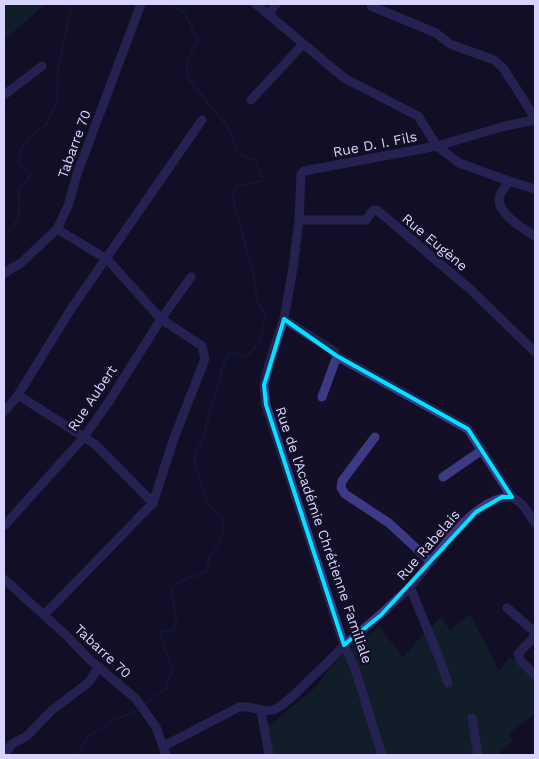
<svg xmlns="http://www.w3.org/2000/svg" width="539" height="759" font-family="'Work Sans',sans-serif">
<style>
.green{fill:#12302f}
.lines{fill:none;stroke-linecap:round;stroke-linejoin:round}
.stream{stroke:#0c2248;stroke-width:2}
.minor{stroke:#3d3a85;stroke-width:9}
.marked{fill:none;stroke:#00e5ff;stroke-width:4;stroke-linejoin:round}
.labels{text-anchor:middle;stroke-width:5;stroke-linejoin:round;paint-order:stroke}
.street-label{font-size:14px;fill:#d9d4ff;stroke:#130f26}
</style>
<rect width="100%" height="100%" fill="#130f26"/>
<g class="green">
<polygon points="4,4 45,4 4,40"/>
<polygon points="470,614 499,671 510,657 535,680 535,714 509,733 513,740 498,755 273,755 268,727 315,688 339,657 380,627 403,658 424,633 441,617 450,630"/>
</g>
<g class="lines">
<g class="stream">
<path d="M4,235C23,219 20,211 18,188L27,180L30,175L18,164L20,152L29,137L47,124L57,101L58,69L72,4"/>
<path d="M144,704L166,688L172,670L159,632L174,630C181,615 170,603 172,588C184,576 199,579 210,567L207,561C219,545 225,537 223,517C203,510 200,476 194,458L202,441L224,363L229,353L236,352L244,358C262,344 262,336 265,315L257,301L254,277L232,195L237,186L263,181L255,160L244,157L237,152L230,130L188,78L187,62L197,40L186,15L172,4"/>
<polyline points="77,755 88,736 116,719 133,713 138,709"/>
</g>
<g class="minor">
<polyline points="256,4 344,78 418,116 437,146 505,126 535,120"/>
<polyline points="371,6 436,33 450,44 494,60 504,69 535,118"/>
<polyline points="269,14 276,4"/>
<polyline points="4,95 42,66"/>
<polyline points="251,100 303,44"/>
<path d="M509,181C506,187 499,193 499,199C498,214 525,230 535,236"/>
<polyline points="299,220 366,220 373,210 377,210 471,290 535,352"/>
<polyline points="4,273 21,263 57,229 68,206 77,174 141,4"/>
<polyline points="284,319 335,352 337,356 468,429 512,497"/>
<polyline points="18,395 96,445 153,503"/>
<polyline points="322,397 337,356"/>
<polyline points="4,412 18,395 71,309 202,120"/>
<polyline points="375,437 342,481 341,488 345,494 389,523 431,562"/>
<polyline points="443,477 482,450"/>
<polyline points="4,526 84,437 108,403 161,319 191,277"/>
<polyline points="4,579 67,636 89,659 136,699 156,727 166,755"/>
<polyline points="410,587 440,660 448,683"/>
<polyline points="507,608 530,628 535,629"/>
<polyline points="44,615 153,503 174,438 205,359 202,346 161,319 107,259 57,229"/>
<polyline points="535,631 533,638 518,654 520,660 535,675"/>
<polyline points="261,710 269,755"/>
<polyline points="472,718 478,755"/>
<path d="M164,746L239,707C252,705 262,713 273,710C286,705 303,686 313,676C325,666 335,654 346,644C367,626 388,609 408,589C434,562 465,507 502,498C519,493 527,512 535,523"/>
<polyline points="4,755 12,744 27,736 51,711 89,682 99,667"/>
<polyline points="382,755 355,669 344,645 266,405 264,385 270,360 284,319 293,268 299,220 301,174 304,171 437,146 459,163 509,181 535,189"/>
</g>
</g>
<path d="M0 0H539V759H0ZM284,319L337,356L468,429L512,497H502L476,512L381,615L344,645L266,405L264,385Z" fill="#130f26" fill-opacity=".55" fill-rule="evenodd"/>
<path class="marked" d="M284,319L337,356L468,429L512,497H502L476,512L381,615L344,645L266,405L264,385Z"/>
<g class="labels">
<g class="street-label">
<text transform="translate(74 144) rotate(-70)" y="5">Tabarre 70</text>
<text transform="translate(375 144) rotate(-11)" y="5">Rue D. I. Fils</text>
<text transform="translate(435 242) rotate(40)" y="5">Rue Eugène</text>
<text transform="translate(92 398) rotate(-56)" y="5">Rue Aubert</text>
<text transform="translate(324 535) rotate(71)" y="5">Rue de l'Académie Chrétienne Familiale</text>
<text transform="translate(428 545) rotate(-49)" y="5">Rue Rabelais</text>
<text transform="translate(103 651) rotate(43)" y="5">Tabarre 70</text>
</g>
</g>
<rect width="539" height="759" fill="none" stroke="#d9d4ff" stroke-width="10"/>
</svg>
